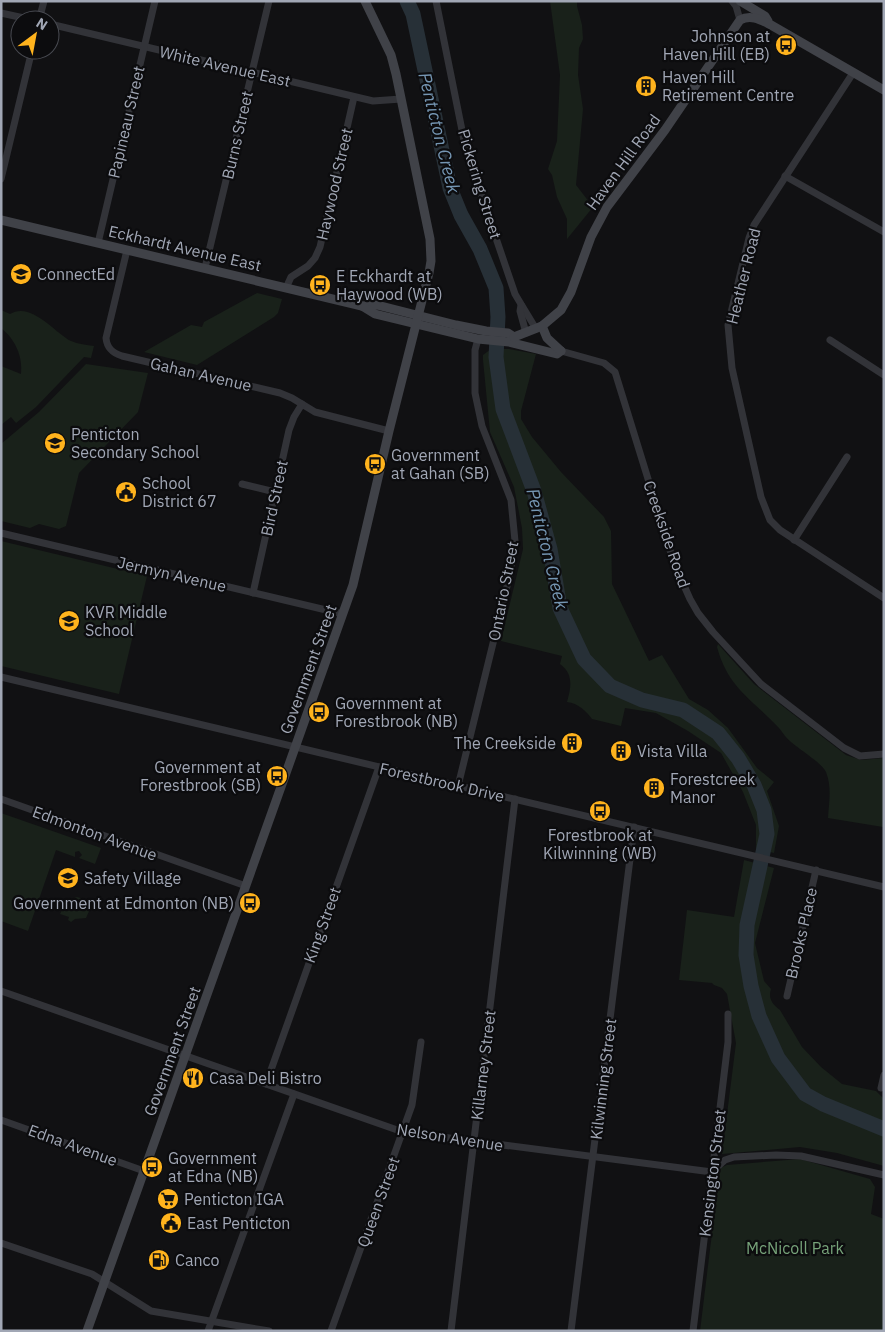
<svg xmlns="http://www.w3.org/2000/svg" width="885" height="1332" font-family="'IBM Plex Sans',sans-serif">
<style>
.green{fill:#19211a}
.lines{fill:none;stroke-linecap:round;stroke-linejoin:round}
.river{stroke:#273037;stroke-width:15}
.street{stroke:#323338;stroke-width:7}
.secondary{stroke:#404248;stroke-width:9}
.labels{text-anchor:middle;stroke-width:4.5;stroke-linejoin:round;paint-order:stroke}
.poi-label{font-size:16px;fill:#a1a7b5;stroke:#0c0c0e;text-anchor:start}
.street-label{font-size:16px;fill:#a1a7b5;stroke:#0c0c0e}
.park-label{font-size:16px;fill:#76a279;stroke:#0c0c0e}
.water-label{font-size:18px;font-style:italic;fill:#7596b3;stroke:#0c0c0e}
</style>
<rect width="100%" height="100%" fill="#111113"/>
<g class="green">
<polygon points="550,1 577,1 577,6 582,25 583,39 579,48 578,75 583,109 576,185 593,207 567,239 567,219 557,197 552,175 548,169 557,141 560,75"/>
<polygon points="257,293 282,299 278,313 274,317 197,365 144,352 191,325 202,327 204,322"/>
<path d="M1,310L10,314C31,301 55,333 71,341C78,344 87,345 94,346L91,358L84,357L36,407L16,423L11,417L1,425V366L21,374C23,356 15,339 1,328Z"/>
<path d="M491,349H509L536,354L521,411V419L532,437L561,472L604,517L611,531L612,584L649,661L662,655L689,699L708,710L728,728L757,768L774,782L767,791L779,826L774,853L756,849V825L743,792L721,753L688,731L656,713L625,708L621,726L592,719C587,712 578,703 567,702C571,688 574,674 560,664L562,656L501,641L523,549L522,528L514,487L490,432L483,360V355Z"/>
<polygon points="86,364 148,373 138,412 79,473 66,526 59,529 39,524 30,528 1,521 1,444 39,412"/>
<polygon points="1,541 147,576 119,694 1,666"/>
<path d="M718,644L754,684L846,755L861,760L884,758L883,827L828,818C829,802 832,787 826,772C822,763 800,750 791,742C786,738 783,733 779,728C752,699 728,688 717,647Z"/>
<polygon points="1,813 101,848 95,864 79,858 82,855 79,851 75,852 75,857 56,850 28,931 1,921"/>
<path d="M744,860L774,868L755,943L764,981L771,989C768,998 772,1004 780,1010L802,1047L821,1067L842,1084L876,1091L884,1099V1166L837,1153L800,1147L722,1154L736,1043L727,994L722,988L714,985L712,983L679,980L687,910L734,917Z"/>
<polygon points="77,897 90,901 91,907 86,918 75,919 71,922 68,920 69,917 60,914 62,910 67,906 80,911 84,910 87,903 74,898"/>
<polygon points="800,1159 870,1179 875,1187 871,1214 884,1219 884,1331 700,1331 720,1168 727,1165"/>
</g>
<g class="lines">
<polyline class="river" points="407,1 413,14 450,188 461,215 480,249 496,288 498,317 496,357 503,409 534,491 550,549 560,608 584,659 610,686 642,700 683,710 718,733 738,758 754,785 764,810 767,834 747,925 746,955 751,986 759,1016 778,1058 805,1094 823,1104 884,1129"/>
<g class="street">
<path d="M436,1L466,150L515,294C522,306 529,317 536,329"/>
<polyline points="732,1 736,6 740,20"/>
<polyline points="1,13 33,20"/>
<polyline points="39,20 44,1"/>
<polyline points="50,24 373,101 401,99"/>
<polyline points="853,73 754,225 749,238 728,325 732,368 761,497 770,520 780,530 884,598"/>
<polyline points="785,176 884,232"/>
<polyline points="1,179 32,50"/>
<polyline points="98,243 155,1"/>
<path d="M127,250L106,338C107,348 112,353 122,356L280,393L292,398L315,412L389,431"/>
<polyline points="205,268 269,1"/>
<polyline points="286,288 291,277 308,266 315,258 320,247 354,97"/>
<polyline points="521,305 520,311 526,333"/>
<polyline points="830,340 884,375"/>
<polyline points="561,351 604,363 615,372 674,563 690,599 698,613 713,632 761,684 844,748 860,756 884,754"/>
<polyline points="242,484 275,492"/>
<polyline points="1,533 343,614"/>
<polyline points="794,540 847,457"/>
<polyline points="253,593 289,430 294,417 302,404"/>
<polyline points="1,677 884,887"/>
<polyline points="458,786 510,574 515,541 511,500 482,426 475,393 475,350 478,339"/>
<polyline points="1,799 246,886"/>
<polyline points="1,991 403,1132 712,1172 725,1160 734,1157 776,1155 801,1156 884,1175"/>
<polyline points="787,996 816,870"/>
<polyline points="266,1084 379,767"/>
<polyline points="881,1088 884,1075"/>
<polyline points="1,1120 144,1171"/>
<polyline points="1,1243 92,1274 151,1311 269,1331"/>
<polyline points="208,1331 294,1094"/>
<polyline points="331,1331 412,1105 421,1042"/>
<polyline points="451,1331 515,799"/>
<polyline points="571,1331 634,827"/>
<polyline points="693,1331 728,1042 728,1014"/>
</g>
<g class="secondary">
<polyline points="740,1 765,16 768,21"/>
<polyline points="1,220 362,306 377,305 456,325 486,331 508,333 514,337"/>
<polyline points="362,306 375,314 478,339 509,342 557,354 561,351"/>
<polyline points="542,326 547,338 561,351"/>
<path d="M514,337L542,326L561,310L571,292L591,237L607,207L665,130L740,20C751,14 761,20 771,25L884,90"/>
<polyline points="87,1331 353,585 389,431 429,273 431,261 430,239 396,74 391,55 365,1"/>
</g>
</g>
<defs>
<g id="bus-disc" transform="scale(1.125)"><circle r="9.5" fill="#ffb31d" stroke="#0c0c0e"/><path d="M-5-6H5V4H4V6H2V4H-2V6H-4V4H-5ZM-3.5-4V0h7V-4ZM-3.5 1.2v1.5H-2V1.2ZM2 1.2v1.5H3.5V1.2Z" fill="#111"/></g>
<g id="building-disc" transform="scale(1.125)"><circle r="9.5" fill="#ffb31d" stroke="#0c0c0e"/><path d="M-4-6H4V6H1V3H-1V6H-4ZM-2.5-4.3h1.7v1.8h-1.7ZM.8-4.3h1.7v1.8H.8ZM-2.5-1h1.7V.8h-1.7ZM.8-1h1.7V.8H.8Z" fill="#111"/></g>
<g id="school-disc" transform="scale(1.125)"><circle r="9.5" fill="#ffb31d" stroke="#0c0c0e"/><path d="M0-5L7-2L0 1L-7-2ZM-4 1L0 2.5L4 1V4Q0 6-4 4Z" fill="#111"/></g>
<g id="civic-disc" transform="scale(1.125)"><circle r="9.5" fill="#ffb31d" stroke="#0c0c0e"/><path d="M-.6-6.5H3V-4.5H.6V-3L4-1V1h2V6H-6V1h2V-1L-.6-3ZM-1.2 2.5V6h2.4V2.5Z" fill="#111"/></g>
<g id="restaurant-disc" transform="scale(1.125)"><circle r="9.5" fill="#ffb31d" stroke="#0c0c0e"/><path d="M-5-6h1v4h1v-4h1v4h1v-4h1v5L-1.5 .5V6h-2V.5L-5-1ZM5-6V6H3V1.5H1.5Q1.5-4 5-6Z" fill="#111"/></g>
<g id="supermarket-disc" transform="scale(1.125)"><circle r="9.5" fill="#ffb31d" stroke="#0c0c0e"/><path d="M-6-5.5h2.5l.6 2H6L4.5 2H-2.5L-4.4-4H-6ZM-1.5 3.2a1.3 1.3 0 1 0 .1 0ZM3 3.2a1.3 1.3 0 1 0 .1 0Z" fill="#111"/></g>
<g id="fuel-disc" transform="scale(1.125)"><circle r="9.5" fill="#ffb31d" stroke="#0c0c0e"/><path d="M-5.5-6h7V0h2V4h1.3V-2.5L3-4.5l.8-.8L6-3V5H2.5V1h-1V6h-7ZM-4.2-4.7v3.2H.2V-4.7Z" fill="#111"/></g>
</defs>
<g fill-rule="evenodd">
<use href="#bus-disc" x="786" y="45"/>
<use href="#building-disc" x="646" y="86"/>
<use href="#school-disc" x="21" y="274"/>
<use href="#bus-disc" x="320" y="285"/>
<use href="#school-disc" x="55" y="443"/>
<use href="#bus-disc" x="375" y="464"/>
<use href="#civic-disc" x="126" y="492"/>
<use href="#school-disc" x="69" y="621"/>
<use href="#bus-disc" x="319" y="712"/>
<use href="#building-disc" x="572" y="743"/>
<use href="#building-disc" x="621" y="751"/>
<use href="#bus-disc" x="277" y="776"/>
<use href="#building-disc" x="654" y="788"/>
<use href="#bus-disc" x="600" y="811"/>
<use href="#school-disc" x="68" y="878"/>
<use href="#bus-disc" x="250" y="903"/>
<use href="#restaurant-disc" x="193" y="1078"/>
<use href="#bus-disc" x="152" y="1167"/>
<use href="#supermarket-disc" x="168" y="1199"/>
<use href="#civic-disc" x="171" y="1223"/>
<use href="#fuel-disc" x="159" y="1260"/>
</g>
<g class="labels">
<g class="poi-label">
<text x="770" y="42" text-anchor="end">Johnson at<tspan x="770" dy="18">Haven Hill (EB)</tspan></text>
<text x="662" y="83">Haven Hill<tspan x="662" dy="18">Retirement Centre</tspan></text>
<text x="37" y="280">ConnectEd</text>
<text x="336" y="282">E Eckhardt at<tspan x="336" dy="18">Haywood (WB)</tspan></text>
<text x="71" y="440">Penticton<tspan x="71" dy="18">Secondary School</tspan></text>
<text x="391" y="461">Government<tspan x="391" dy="18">at Gahan (SB)</tspan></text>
<text x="142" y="489">School<tspan x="142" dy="18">District 67</tspan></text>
<text x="85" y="618">KVR Middle<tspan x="85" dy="18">School</tspan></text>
<text x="335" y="709">Government at<tspan x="335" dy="18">Forestbrook (NB)</tspan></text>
<text x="556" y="749" text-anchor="end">The Creekside</text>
<text x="637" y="757">Vista Villa</text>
<text x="261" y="773" text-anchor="end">Government at<tspan x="261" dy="18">Forestbrook (SB)</tspan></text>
<text x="670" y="785">Forestcreek<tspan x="670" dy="18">Manor</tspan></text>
<text x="600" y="841" text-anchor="middle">Forestbrook at<tspan x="600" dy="18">Kilwinning (WB)</tspan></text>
<text x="84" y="884">Safety Village</text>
<text x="234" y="909" text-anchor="end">Government at Edmonton (NB)</text>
<text x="209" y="1084">Casa Deli Bistro</text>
<text x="168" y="1164">Government<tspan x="168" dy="18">at Edna (NB)</tspan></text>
<text x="184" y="1205">Penticton IGA</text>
<text x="187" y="1229">East Penticton</text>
<text x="175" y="1266">Canco</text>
</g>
<g class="street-label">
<text transform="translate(225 66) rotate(13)" y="6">White Avenue East</text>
<text transform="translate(126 122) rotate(-77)" y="6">Papineau Street</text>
<text transform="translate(237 135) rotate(-77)" y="6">Burns Street</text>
<text transform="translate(623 162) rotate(-54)" y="6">Haven Hill Road</text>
<text transform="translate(334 184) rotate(-77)" y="6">Haywood Street</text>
<text transform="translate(480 184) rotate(73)" y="6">Pickering Street</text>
<text transform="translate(185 248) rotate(13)" y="6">Eckhardt Avenue East</text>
<text transform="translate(743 276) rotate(-76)" y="6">Heather Road</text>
<text transform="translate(201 374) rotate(13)" y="6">Gahan Avenue</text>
<text transform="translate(274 498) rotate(-78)" y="6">Bird Street</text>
<text transform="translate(667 534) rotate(71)" y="6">Creekside Road</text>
<text transform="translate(172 574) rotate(13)" y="6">Jermyn Avenue</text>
<text transform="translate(503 591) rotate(-79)" y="6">Ontario Street</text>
<text transform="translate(308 669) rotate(-70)" y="6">Government Street</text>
<text transform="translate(442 782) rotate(13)" y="6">Forestbrook Drive</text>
<text transform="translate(95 833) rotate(20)" y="6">Edmonton Avenue</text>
<text transform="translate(322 925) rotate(-70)" y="6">King Street</text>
<text transform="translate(801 933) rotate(-77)" y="6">Brooks Place</text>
<text transform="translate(172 1051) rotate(-70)" y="6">Government Street</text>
<text transform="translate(483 1065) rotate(-83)" y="6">Killarney Street</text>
<text transform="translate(603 1079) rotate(-83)" y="6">Kilwinning Street</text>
<text transform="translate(450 1137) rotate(9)" y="6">Nelson Avenue</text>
<text transform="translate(73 1145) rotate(20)" y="6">Edna Avenue</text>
<text transform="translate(712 1173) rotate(-83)" y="6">Kensington Street</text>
<text transform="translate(378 1202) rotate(-70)" y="6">Queen Street</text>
</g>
<g class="park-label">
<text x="795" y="1254">McNicoll Park</text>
</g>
<g class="water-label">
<text transform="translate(439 133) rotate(76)" y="6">Penticton Creek</text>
<text transform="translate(547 549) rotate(76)" y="6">Penticton Creek</text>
</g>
</g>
<rect width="885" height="1332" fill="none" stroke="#a1a7b5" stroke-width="5"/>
<g transform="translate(35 35) rotate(32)"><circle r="24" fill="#0c0c0e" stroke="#484a51"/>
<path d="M0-4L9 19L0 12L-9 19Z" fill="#ffb31d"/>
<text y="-8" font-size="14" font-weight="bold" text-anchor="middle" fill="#a1a7b5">N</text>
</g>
</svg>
